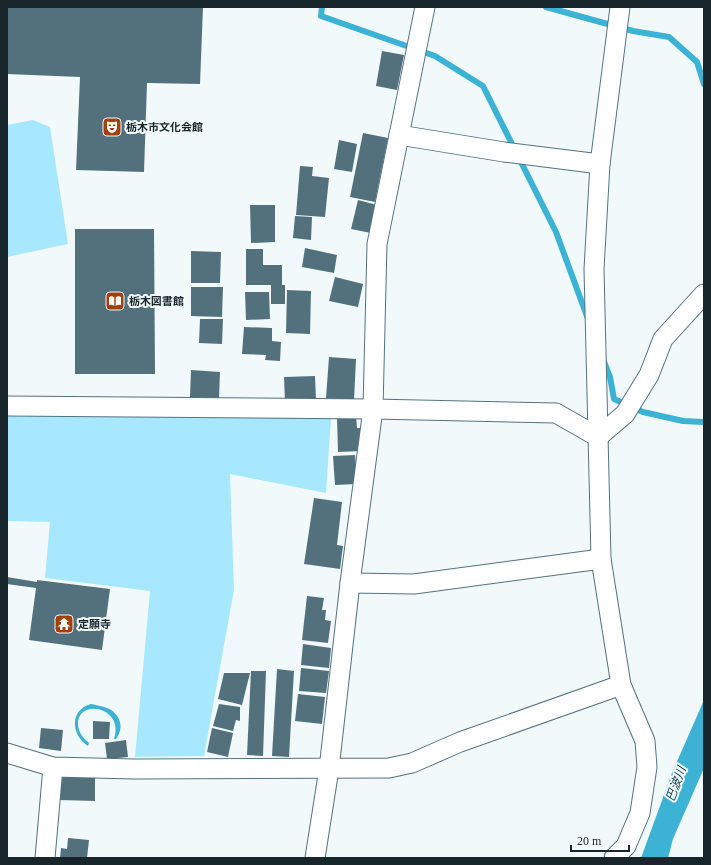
<svg xmlns="http://www.w3.org/2000/svg" width="711" height="865" font-family="'Times New Roman','Noto Sans JP',serif">
<style>
.green{fill:#a8e8ff}
.water{fill:#3cb2d5}
.lines{fill:none;stroke-linecap:round;stroke-linejoin:round}
.stream{stroke:#3cb2d5;stroke-width:6}
.building{fill:#53717d}
.minor-casing{stroke:#53727e;stroke-width:21}
.minor{stroke:#fff;stroke-width:19}
.labels{text-anchor:middle;stroke-width:4;stroke-linejoin:round;paint-order:stroke}
.poi-label{font-size:11px;font-weight:bold;fill:#18252a;stroke:#f2f9fb;text-anchor:start}
.water-label{font-size:12px;font-style:italic;fill:#0e4150;stroke:#f2f9fb}
</style>
<rect width="100%" height="100%" fill="#f2f9fb"/>
<g class="green">
<polygon points="33,120 50,127 68,244 7,257 7,125"/>
<polygon points="7,415 331,418 326,493 230,474 234,590 204,756 135,757 150,591 45,578 50,522 7,521"/>
</g>
<g class="water">
<polygon points="704,700 704,768 673,839 668,858 641,858 672,773"/>
<path d="M91,704C96,705 102,706 107,708C120,713 125,728 116,739H114C125,706 76,698 78,725C79,733 83,738 89,743L88,746C71,735 69,710 91,704Z"/>
</g>
<g class="lines">
<g class="stream">
<polyline points="322,7 321,16 435,56 483,86 556,232 588,319"/>
<polyline points="546,7 633,31 669,37 697,62 704,84"/>
<polyline points="603,359 610,377 614,399 643,412 683,421 704,422"/>
</g>
</g>
<g class="building">
<polygon points="7,7 203,7 200,84 147,83 144,172 76,170 80,77 7,74"/>
<polygon points="382,51 404,55 397,90 376,86"/>
<polygon points="363,133 388,138 375,202 350,197"/>
<polygon points="339,140 357,144 352,172 334,169"/>
<polygon points="300,166 313,167 312,176 329,178 325,217 296,215"/>
<polygon points="358,200 377,205 371,233 351,229"/>
<polygon points="250,205 275,205 275,242 251,243"/>
<polygon points="295,216 312,217 311,240 293,238"/>
<polygon points="75,229 154,229 155,374 75,374"/>
<polygon points="305,248 337,255 334,273 302,267"/>
<polygon points="246,249 263,249 263,265 282,265 282,285 285,285 285,304 271,304 271,285 246,285"/>
<polygon points="191,251 221,252 220,283 191,283"/>
<polygon points="335,277 363,284 358,307 329,301"/>
<polygon points="191,287 223,287 222,317 191,316"/>
<polygon points="287,290 311,291 310,334 286,333"/>
<polygon points="245,292 269,292 270,319 246,320"/>
<polygon points="200,319 223,319 222,344 199,343"/>
<polygon points="244,327 272,328 272,341 281,342 280,361 265,360 266,355 242,354"/>
<polygon points="329,357 356,359 354,400 326,398"/>
<polygon points="191,370 220,372 219,399 190,397"/>
<polygon points="315,376 316,400 285,402 284,377"/>
<polygon points="356,416 357,428 360,428 361,451 338,452 337,417"/>
<polygon points="355,455 357,484 335,485 333,456"/>
<polygon points="314,498 342,502 337,545 343,546 340,569 304,564"/>
<polygon points="7,577 37,582 37,580 110,589 102,650 29,640 36,588 7,584"/>
<polygon points="307,596 324,598 322,610 326,610 325,620 331,621 328,643 302,640"/>
<polygon points="303,644 331,648 329,668 301,665"/>
<polygon points="301,668 329,671 326,693 299,691"/>
<polygon points="277,669 294,671 289,757 272,756"/>
<polygon points="251,671 266,671 263,756 247,755"/>
<polygon points="224,673 250,673 242,705 218,699"/>
<polygon points="298,694 325,697 322,724 295,721"/>
<polygon points="219,704 240,707 240,721 236,720 233,731 213,726"/>
<polygon points="93,721 110,722 109,739 93,739"/>
<polygon points="41,728 63,730 61,751 39,748"/>
<polygon points="212,728 233,733 228,757 207,752"/>
<polygon points="126,740 128,757 107,759 105,743"/>
<polygon points="61,774 95,775 95,801 60,800"/>
<polygon points="68,838 89,840 87,858 60,858 61,848 67,849"/>
</g>
<g class="lines">
<g class="minor-casing">
<g id="minor">
<polyline points="399,135 504,152 600,164"/>
<polyline points="7,406 373,409 556,413 598,437 625,414 649,375 663,339 704,294"/>
<polyline points="350,583 414,584 601,559"/>
<polyline points="7,753 53,767 134,769 389,768 412,763 460,742 621,685"/>
<polyline points="45,858 53,767"/>
<polyline points="315,858 329,769 350,583 373,409 377,244 425,7"/>
<polyline points="614,858 626,846 640,813 647,767 645,741 621,685 601,559 594,269 600,164 620,7"/>
</g>
</g>
<use href="#minor" class="minor"/>
</g>
<defs>
<g id="theatre-square" transform="scale(1)"><rect x="-9" y="-9" width="18" height="18" rx="4" fill="#a33f0b" stroke="#f2f9fb"/><path d="M-5-5.5Q0-4 5-5.5V0Q5 5 0 6Q-5 5-5 0ZM-3.3-2.5H-1v1.5H-3.3ZM1-2.5H3.3v1.5H1ZM-2.8 1Q0 5.5 2.8 1Z" fill="#fff"/></g>
<g id="library-square" transform="scale(1)"><rect x="-9" y="-9" width="18" height="18" rx="4" fill="#a33f0b" stroke="#f2f9fb"/><path d="M-6-4Q-3-5.5-.7-3.5V5Q-3 3-6 4ZM6-4Q3-5.5 .7-3.5V5Q3 3 6 4Z" fill="#fff"/></g>
<g id="temple-square" transform="scale(1)"><rect x="-9" y="-9" width="18" height="18" rx="4" fill="#a33f0b" stroke="#f2f9fb"/><path d="M0-6L5-2H3V0L6.5 2.5H4V6H1.5V3h-3V6H-4V2.5H-6.5L-3 0V-2H-5Z" fill="#fff"/></g>
</defs>
<g fill-rule="evenodd">
<use href="#theatre-square" x="112" y="127"/>
<use href="#library-square" x="115" y="301"/>
<use href="#temple-square" x="64" y="624"/>
</g>
<g class="labels">
<g class="poi-label">
<text x="126" y="131">栃木市文化会館</text>
<text x="129" y="305">栃木図書館</text>
<text x="78" y="628">定願寺</text>
</g>
<g class="water-label">
<text transform="translate(676 784) rotate(-70)" y="4">巴波川</text>
</g>
</g>
<rect width="711" height="865" fill="none" stroke="#18252a" stroke-width="16"/>
<path d="M571 845v6h58v-6" fill="none" stroke="#18252a" stroke-width="2"/>
<text x="577" y="845" font-size="12" fill="#18252a" stroke="#f2f9fb" stroke-width="3" paint-order="stroke">20 m</text>
</svg>
